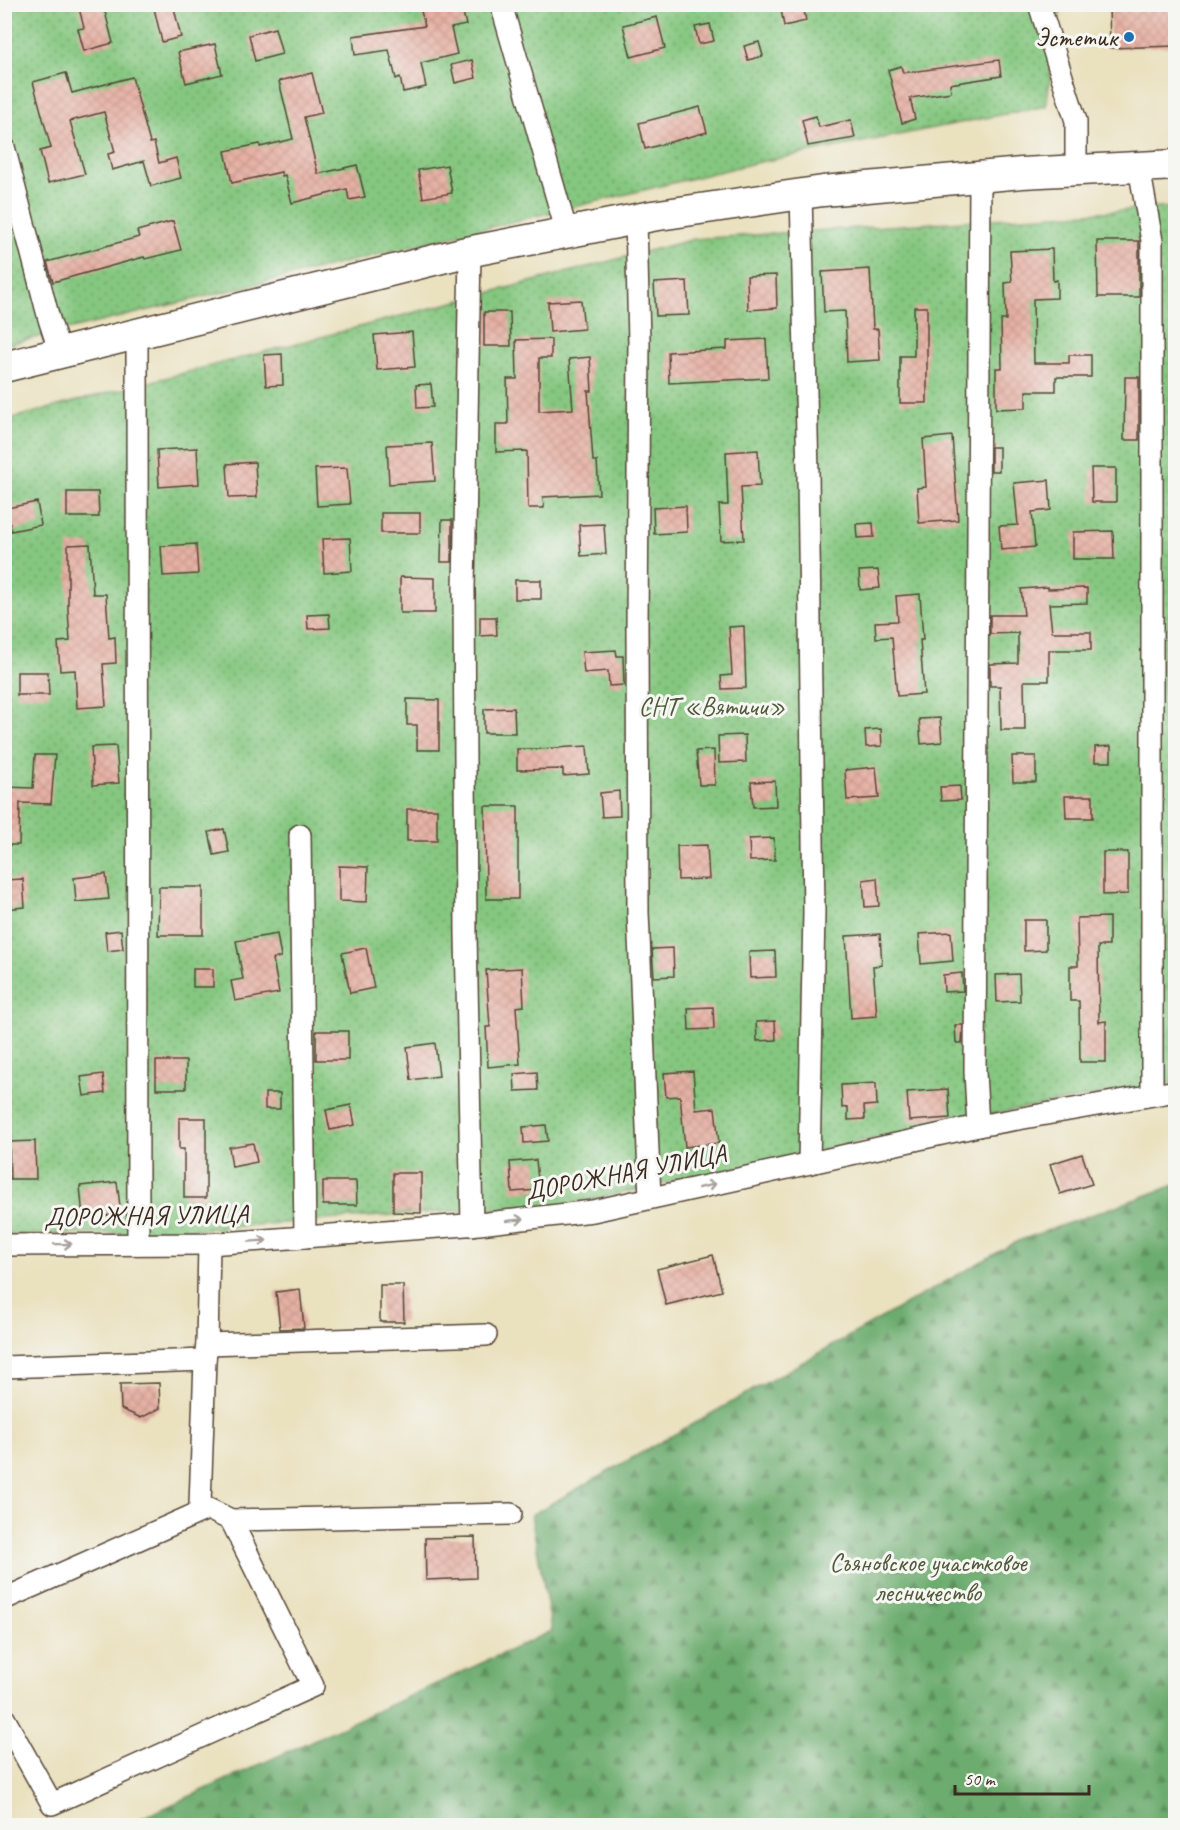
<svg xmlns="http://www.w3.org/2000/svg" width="1180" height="1830" font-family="Caveat,sans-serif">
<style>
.grass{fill:url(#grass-dots);stroke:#60784f;stroke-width:1.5}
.forest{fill:url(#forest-firs);stroke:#546b46;stroke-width:1.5}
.building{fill:url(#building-cross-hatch)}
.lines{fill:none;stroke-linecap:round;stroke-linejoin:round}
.street-casing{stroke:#554536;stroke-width:24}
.secondary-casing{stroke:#554536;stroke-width:33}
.street{stroke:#fff;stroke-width:21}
.secondary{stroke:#fff;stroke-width:30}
.oneway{stroke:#a79f9a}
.poi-dot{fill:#1f6fb2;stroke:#f6f6f2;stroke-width:2}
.labels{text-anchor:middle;stroke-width:6;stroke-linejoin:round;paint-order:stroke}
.poi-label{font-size:26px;fill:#3b2a1e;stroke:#f6f6f2;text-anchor:end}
.park-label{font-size:26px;fill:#51593b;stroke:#f6f6f2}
.street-label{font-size:26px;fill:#3b2a1e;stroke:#f6f6f2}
</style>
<defs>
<pattern id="grass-dots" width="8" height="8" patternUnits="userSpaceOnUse" patternTransform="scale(1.5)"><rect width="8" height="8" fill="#85c780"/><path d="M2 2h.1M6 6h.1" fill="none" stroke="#6ea268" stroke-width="1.8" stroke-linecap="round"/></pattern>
<pattern id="forest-firs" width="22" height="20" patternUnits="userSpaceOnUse" patternTransform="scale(1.5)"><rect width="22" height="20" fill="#6cac6e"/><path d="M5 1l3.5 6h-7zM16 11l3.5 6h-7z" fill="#5a8c5a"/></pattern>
<pattern id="building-cross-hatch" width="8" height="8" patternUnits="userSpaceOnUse" patternTransform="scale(1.5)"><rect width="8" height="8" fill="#e6b1a4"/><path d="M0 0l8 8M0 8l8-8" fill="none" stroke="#c6988d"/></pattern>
</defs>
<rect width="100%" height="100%" fill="#f6f6f2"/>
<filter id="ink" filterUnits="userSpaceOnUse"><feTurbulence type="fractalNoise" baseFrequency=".0167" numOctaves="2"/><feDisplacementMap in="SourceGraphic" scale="12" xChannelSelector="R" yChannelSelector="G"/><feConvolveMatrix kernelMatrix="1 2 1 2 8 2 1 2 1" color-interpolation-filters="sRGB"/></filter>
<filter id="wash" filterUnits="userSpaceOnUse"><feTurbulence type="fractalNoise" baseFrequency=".008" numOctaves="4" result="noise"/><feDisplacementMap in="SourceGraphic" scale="24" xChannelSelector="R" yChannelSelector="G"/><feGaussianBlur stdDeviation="1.35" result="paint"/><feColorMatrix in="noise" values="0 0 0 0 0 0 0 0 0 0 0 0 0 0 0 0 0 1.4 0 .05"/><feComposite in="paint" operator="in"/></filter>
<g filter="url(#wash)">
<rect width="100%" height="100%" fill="#eae1bf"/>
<g class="grass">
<polygon points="4,5 1061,5 1046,106 755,163 5,345"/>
<polygon points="1175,207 1175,1082 964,1119 560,1206 436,1212 144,1233 5,1235 5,420 694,239"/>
</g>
<polygon class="forest" points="1175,1185 1175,1825 127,1825 552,1631 531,1515 1018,1241"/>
<g id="blocks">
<g class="building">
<polygon points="78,4 103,4 113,43 84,51 78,29 84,28"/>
<polygon points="153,4 173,4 181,37 162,42"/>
<polygon points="419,4 461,4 466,25 451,28 457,54 421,63 426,87 403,92 400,77 396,79 389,50 355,55 353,36 425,26"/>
<polygon points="780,4 803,4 806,21 784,26"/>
<polygon points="1109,4 1176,4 1176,46 1110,48"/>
<polygon points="657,17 665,48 631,57 623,25"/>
<polygon points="710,24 714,41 699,44 695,27"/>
<polygon points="275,28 282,54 255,61 249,35"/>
<polygon points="759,42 763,56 748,60 744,46"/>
<polygon points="215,44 222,74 186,83 178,52"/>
<polygon points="472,60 476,78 455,83 451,65"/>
<polygon points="999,60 1001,76 950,84 951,92 910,98 915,119 902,123 888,70 901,66 903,73"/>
<polygon points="66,73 72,93 132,77 150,143 154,142 159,163 176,158 181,178 151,186 144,161 112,170 108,154 115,152 104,112 70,121 85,174 48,183 40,151 51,148 33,82"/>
<polygon points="312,73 322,113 304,117 318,174 357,165 365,197 349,200 347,189 292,203 285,175 282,176 281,172 232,183 225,151 260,144 260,147 293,139 279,81"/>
<polygon points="700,107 707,132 645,149 639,123"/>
<polygon points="816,116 819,127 851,120 855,138 808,146 802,120"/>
<polygon points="447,165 452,193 423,198 418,170"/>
<polygon points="173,221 181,250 145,259 144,257 53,282 47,262 139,237 137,231"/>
<polygon points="1097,241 1139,241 1139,297 1098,297"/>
<polygon points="1052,249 1053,281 1057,280 1057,298 1033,299 1034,363 1069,363 1069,355 1091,355 1091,377 1056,377 1056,391 1026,391 1026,408 996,409 996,368 1002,368 1001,320 1006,320 1005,283 1012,282 1010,251"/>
<polygon points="870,269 873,329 878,329 880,360 847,362 845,311 824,312 822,272"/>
<polygon points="776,275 777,308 748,310 747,276"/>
<polygon points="687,281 689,315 656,316 654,283"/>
<polygon points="581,300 584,329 550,332 548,302"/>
<polygon points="914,307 927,307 927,403 900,403 900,356 914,356"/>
<polygon points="484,312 510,312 511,346 484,346"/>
<polygon points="412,332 415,367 377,370 374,335"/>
<polygon points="551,339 551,358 539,358 539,411 573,409 569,359 590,357 592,391 588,391 593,461 597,461 599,494 543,497 544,508 528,508 527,451 496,452 496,424 508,424 507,379 517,379 516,340"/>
<polygon points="766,339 768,378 669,383 668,352 727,349 727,341"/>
<polygon points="282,354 283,385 266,386 264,355"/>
<polygon points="1125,377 1139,377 1139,440 1124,440"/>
<polygon points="431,384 433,407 417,408 416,385"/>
<polygon points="952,436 958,520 919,523 917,488 926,487 923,439"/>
<polygon points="432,443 435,481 389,484 387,445"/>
<rect x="991" y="447" width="8" height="24"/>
<polygon points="197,448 199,484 159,487 157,450"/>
<polygon points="758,450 760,486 741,487 744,540 721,541 719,505 728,505 726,452"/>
<polygon points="255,462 257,497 229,498 227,464"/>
<polygon points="347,468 350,504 317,506 315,469"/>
<polygon points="1091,468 1116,468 1116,502 1092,502"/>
<polygon points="1049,480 1051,510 1032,512 1035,547 1001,550 999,526 1018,525 1014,483"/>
<polygon points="67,492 98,492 99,517 67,517"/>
<polygon points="37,502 41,525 11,531 7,508"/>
<polygon points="686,506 687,532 654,534 653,508"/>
<rect x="381" y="513" width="39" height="20"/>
<polygon points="442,520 452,520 452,562 441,562"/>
<polygon points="873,523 874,537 857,538 856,524"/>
<polygon points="604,524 606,554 581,556 579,525"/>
<polygon points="1113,531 1114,559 1073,559 1073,532"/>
<polygon points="350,538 352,571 324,573 322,539"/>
<polygon points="90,544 93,594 106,594 109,638 115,637 116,663 103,664 106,706 77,708 75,670 60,671 58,642 70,641 68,610 68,545"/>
<polygon points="196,544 198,574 163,576 161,546"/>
<polygon points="878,570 880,588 860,590 859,571"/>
<polygon points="400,577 435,578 435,613 400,613"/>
<rect x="515" y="580" width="26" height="19"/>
<polygon points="1048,587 1048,589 1087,588 1087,603 1049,604 1052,632 1091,632 1091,650 1049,650 1049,681 1024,681 1025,730 1001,730 1000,686 990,686 990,664 1018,663 1018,633 990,634 990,615 1024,615 1021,589"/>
<polygon points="920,594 923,640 920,640 924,694 897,696 892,637 876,638 875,622 898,621 896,596"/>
<polygon points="329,614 330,628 308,629 307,615"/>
<polygon points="480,617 496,617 497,635 480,636"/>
<polygon points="744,626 746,688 722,689 721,676 732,675 729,627"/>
<polygon points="616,650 617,656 623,656 624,685 609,686 608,671 584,673 582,652"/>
<polygon points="17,672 48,672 49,695 17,695"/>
<polygon points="407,699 439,700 439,750 417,750 417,725 407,725"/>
<polygon points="514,708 515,733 484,733 484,709"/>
<polygon points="940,718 942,742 921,744 919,719"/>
<polygon points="881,729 882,746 866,747 865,730"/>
<polygon points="745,735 746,762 719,763 718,736"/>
<polygon points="116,746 119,783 93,785 91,747"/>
<polygon points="587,746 589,774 563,776 563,769 517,770 517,749 538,749"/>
<polygon points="1111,746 1111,762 1095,762 1095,747"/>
<polygon points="714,750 715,785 699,785 696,751"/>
<polygon points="35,755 55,755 51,804 20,803 19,845 4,845 4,787 33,788"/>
<polygon points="1012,756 1036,756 1036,782 1013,782"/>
<polygon points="876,767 879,798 847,800 845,770"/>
<polygon points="775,781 776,806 753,807 751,782"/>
<polygon points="960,786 961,800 941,801 940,787"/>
<polygon points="619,791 620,816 602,817 600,793"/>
<polygon points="1065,796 1093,796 1093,818 1066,818"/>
<polygon points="485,806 518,806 518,899 486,899"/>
<rect x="407" y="809" width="30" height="32"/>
<polygon points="224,829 229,852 214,855 209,832"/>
<polygon points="774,838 775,860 750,861 749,839"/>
<polygon points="707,845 709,879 678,880 677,846"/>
<polygon points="1103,852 1128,852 1128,894 1103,895"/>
<polygon points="339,866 368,867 367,902 339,901"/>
<polygon points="106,874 109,899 76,902 74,878"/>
<polygon points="877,878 879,906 865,907 863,880"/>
<polygon points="23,879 25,907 4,909 4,880"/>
<polygon points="159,887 203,887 203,935 158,935"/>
<polygon points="1109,917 1109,946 1098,946 1099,1022 1106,1021 1106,1062 1080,1062 1079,1001 1070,1001 1070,966 1078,966 1077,918"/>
<polygon points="1024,920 1046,920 1046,950 1024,951"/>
<polygon points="121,930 123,949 107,951 105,932"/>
<polygon points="951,932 953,961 921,964 919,934"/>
<polygon points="277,934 281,957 273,959 279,993 235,1001 231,981 243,979 236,941"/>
<polygon points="880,934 882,965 873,966 877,1016 851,1018 846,936"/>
<polygon points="366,948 374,988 350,993 342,953"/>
<polygon points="673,948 674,976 654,977 652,949"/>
<polygon points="775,951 776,977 750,978 749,952"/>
<polygon points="522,968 524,1006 516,1007 520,1064 488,1067 486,1027 490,1027 486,970"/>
<rect x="193" y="969" width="20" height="18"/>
<polygon points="962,973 963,991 944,992 943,975"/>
<polygon points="1019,974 1020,1001 997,1002 996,975"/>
<polygon points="713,1007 714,1029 689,1030 688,1008"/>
<polygon points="775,1021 776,1040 757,1041 756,1022"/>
<polygon points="955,1025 963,1025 962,1043 956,1043"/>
<rect x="316" y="1031" width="32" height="29"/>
<polygon points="435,1043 439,1076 411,1080 407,1047"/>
<rect x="156" y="1061" width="30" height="28"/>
<polygon points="693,1071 696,1110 715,1108 719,1143 685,1147 680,1096 666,1097 664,1073"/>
<polygon points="537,1072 538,1090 515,1091 514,1074"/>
<polygon points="103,1074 105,1093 84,1096 81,1077"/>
<polygon points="876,1083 877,1105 864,1106 865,1119 848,1120 848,1107 842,1108 841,1085"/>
<polygon points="948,1089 950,1118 909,1121 907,1092"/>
<rect x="265" y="1093" width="15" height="16"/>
<polygon points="351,1105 355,1125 330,1130 326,1110"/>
<polygon points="179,1118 206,1118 206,1198 184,1198 184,1149 179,1149"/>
<polygon points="546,1125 548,1141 524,1143 523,1127"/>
<polygon points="35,1141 36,1179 10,1179 9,1142"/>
<polygon points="253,1143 257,1162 232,1167 229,1147"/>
<polygon points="1082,1154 1092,1184 1060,1194 1050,1164"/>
<polygon points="536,1160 539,1190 512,1192 510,1162"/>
<polygon points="393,1173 421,1173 421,1213 393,1212"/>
<polygon points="323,1181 356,1181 357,1205 323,1205"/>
<polygon points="117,1182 121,1214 83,1218 80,1186"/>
<polygon points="713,1255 722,1291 666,1305 657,1269"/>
<polygon points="380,1285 403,1285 404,1322 380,1322"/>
<polygon points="300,1289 304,1328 280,1329 276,1292"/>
<polygon points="159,1383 160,1408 141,1418 121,1409 120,1384"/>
<polygon points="475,1537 476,1578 426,1580 425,1538"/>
</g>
</g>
</g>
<g filter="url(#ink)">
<use href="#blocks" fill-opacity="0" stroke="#554536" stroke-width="1.5"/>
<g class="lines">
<g class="street-casing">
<g id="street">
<polyline points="501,4 567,233"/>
<polyline points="1039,4 1076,121 1076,170"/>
<polyline points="4,147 49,319 60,353"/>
<polyline points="1139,167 1152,241 1152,1095"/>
<polyline points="801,194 808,473 814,912 809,1163"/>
<polyline points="636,219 639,342 637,627 638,912 650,1198"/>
<polyline points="470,251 464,589 466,935 472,1225"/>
<polyline points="137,333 138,1244"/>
<polyline points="300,835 305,1237"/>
<polyline points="978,1126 975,1072 980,177"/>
<polyline points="209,1244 207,1344 205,1360 200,1505 231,1520 511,1514"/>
<polyline points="4,1245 209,1244 479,1224 593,1211 978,1126 1176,1091"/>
<polyline points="207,1344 486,1335"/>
<polyline points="4,1367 205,1360"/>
<polyline points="4,1599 207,1509"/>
<polyline points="4,1718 52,1804 313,1686 231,1520"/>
</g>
</g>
<g class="secondary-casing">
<polyline id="secondary" points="4,367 462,253 652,216 823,191 1022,173 1176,165"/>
</g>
<use href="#street" class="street"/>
<use href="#secondary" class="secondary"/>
</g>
<defs><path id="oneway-shaft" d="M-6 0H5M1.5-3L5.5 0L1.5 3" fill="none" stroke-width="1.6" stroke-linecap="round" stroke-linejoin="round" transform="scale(1.5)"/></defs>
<g class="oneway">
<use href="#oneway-shaft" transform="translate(707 1186) rotate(-13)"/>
<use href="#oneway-shaft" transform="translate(515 1220) rotate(-7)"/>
<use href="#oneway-shaft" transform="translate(258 1241) rotate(-4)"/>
<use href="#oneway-shaft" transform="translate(63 1244) rotate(-1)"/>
</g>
</g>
<circle class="poi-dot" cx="1129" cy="37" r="6"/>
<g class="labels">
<g class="poi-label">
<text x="1117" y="46">Эстетик</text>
</g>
<g class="park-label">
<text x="712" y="715">СНТ «Вятичи»</text>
<text x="928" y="1571">Съяновское участковое<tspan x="928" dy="30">лесничество</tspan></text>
</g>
<g class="street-label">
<text transform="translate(625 1172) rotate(-11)" y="9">ДОРОЖНАЯ УЛИЦА</text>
<text transform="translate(146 1215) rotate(-1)" y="9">ДОРОЖНАЯ УЛИЦА</text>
</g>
</g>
<rect width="1180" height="1830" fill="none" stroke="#f6f6f2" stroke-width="24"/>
<path d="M955 1785v9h134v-9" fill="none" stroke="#3b2a1e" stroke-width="3"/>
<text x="964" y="1785" font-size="18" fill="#3b2a1e" stroke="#f6f6f2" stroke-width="4.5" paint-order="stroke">50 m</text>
</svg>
